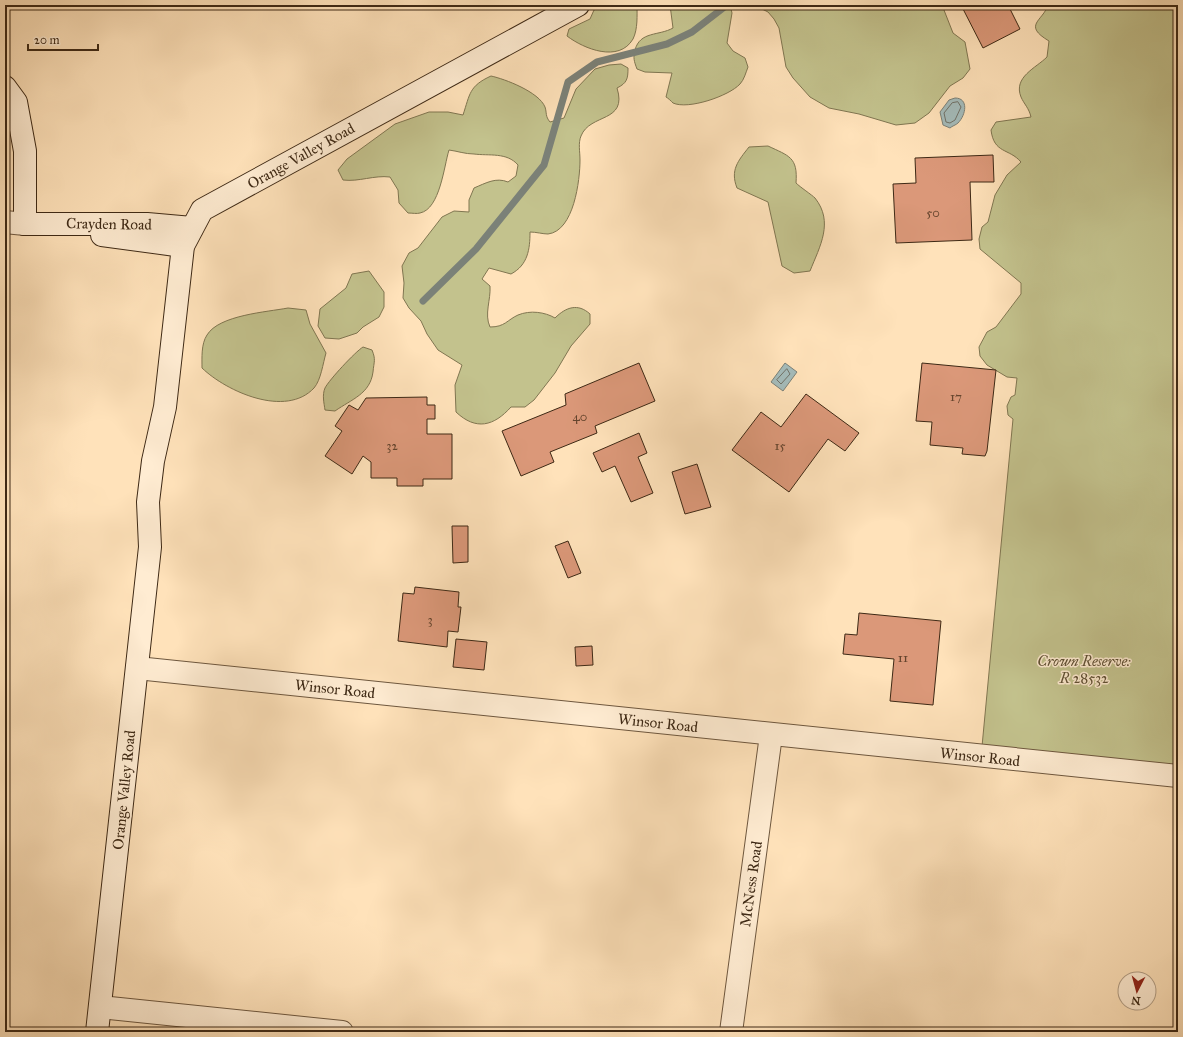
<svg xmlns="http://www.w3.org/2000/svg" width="1183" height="1037" font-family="'IM FELL Great Primer',serif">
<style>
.green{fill:#c3c28d;stroke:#807651}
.water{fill:#a4bbba;stroke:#7b8178}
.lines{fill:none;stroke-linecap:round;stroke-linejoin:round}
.shore{stroke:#717268;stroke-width:1}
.stream{stroke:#7b8178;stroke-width:7}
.building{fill:#db9879;stroke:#3e2915}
.street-casing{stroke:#6e573e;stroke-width:24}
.secondary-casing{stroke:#3e2915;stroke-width:24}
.street{stroke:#ffecd2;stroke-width:22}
.secondary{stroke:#ffecd2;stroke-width:22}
.labels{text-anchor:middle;stroke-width:3;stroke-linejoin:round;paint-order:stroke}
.number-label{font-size:13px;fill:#65452e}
.street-label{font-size:15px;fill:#3e2915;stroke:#ffecd2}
.park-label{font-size:15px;font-style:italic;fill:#5f4f33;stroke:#ffecd2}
</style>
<rect width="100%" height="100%" fill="#ffe2ba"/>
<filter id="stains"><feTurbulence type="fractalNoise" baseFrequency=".005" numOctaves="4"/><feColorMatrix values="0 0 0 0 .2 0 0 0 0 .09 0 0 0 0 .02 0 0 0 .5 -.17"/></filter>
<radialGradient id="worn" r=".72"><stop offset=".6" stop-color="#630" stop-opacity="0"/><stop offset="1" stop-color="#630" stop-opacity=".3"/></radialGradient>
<g class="green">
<path d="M603,5H637C637,15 638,29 633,39C619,63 584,49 567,36L569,29L590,19L594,10Z"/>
<path d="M670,5H730L732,13L727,43L733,51L745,58L748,67C746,72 744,80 740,84C729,96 688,110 673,103C671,101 668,98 666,97L672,73L645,72L637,69C634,61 633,58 635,50C640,31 659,36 673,28Z"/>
<polygon points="754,5 942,5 953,33 965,42 970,69 963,78 950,86 929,113 915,123 896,125 859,114 829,108 810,97 793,78 786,67 779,28 774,19 768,12"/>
<path d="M1048,5H1178V776L981,757L1013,419L1008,415L1007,406L1011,397L1015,395L1017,378L1007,377L987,365L980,356L979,347L987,332L996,327L1021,294V283L980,249L979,239L982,227L988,222L995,195L1007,175L1021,162C1009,148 994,154 991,130L996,122L1031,117C1029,108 1024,104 1021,97C1013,77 1036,68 1047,57L1049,41C1022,25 1043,21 1048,5Z"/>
<path d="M621,64L628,68C628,79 627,83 617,88C628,123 590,113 581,136C578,143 580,152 580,160C580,180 574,231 548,234C543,234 536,232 530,232C530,249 528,265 511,274L489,268L482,279L490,286C491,300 484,314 490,327C505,327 507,320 518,315C530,310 545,312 555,318C566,307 578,303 590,314V324L571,346L555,373L534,400L525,407H511C494,426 476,431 456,412L455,385L462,365L438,350L427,334L421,321L409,308L403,298L404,283L402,266L409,253L418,248L442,217L454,211L469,212V200L474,188C486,183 496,177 508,182L516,176L518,165C507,152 489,156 474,154C465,154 457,151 449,150C444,166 440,209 420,213C417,214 412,213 408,213L399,203L398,190L390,177C374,175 359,182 343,180L338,170L347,159L395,124L429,112H448L463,115C470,94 469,86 491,76C505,79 539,92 545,107C547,113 545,116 550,122L564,118L576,89L595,69L609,65Z"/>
<path d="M768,146C789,156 798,157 796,183C800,187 812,195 815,198C834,222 820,246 810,271L794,273L782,266L768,202L737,188C730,170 738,161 749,147Z"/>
<polygon points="369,271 384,292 384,307 379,317 363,327 357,333 339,339 325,338 318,326 320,309 346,288 352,274"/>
<path d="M288,308L306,310L310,324L326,353C323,363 321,380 314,388C286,418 227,392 202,368C202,358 201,344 207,335C219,315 267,312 288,308Z"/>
<path d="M363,347L372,350C376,360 374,361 373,372C370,394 352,399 335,411L325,410C324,403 322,395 325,388C329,380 355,352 363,347Z"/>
</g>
<g class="water">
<path d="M955,98C969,98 966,115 958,123C956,125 952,126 950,128L943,125L940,112L949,100Z"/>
<polygon points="785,363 797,372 783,391 771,382"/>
</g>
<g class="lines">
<g class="shore">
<polygon points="958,102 961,107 955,120 950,123 946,122 944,113 952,103"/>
<polygon points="787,369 790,374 781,384 777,380"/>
</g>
<polyline class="stream" points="423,301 476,249 544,165 568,82 597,62 667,44 692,32 727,5"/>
</g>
<g class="building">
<polygon points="961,5 1008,5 1020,29 983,48"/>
<polygon points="993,155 994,182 970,182 972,240 896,243 893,184 916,183 915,158"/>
<polygon points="639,363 655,401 595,426 597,433 550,452 554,462 521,476 502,431 566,405 565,394"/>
<polygon points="922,363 996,370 987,451 985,456 962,454 963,448 930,445 932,422 916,421"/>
<polygon points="806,394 859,433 845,451 828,439 789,492 732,450 761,412 781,427"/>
<polygon points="427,397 427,405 435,405 435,419 427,419 427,434 452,434 452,479 423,479 423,486 397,486 397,478 371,478 371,462 363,456 352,474 325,456 342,431 335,426 349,405 358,410 366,398"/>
<polygon points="639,433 647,453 638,457 653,493 631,502 615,466 602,472 593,453"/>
<polygon points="697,464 711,507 685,514 672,472"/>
<polygon points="452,526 468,526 468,562 453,563"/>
<polygon points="568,541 581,573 568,578 555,546"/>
<polygon points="415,587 459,592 458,607 461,607 458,632 448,631 447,647 398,641 403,593 414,594"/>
<polygon points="859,613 941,621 933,705 890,701 894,659 843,654 845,634 857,635"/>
<polygon points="456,639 487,642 484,670 453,667"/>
<polygon points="592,646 593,665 576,666 575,647"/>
</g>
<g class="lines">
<g class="street-casing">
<g id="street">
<polyline points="5,222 25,224"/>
<polyline points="137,668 1178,776"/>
<polyline points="100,1007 342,1032"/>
<polyline points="731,1032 771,735"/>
</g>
</g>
<g class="secondary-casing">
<g id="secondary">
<polyline points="5,87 16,102 25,151 25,224"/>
<polyline points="25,224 147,224 192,228"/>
<polyline points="102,235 183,246"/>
<polyline points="97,1032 150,547 148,502 153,461 165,407 183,246 202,210 578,5"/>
</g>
</g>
<use href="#street" class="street"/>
<use href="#secondary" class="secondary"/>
</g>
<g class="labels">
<g class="number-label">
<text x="933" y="217">50</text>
<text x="956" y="401">17</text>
<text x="580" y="421">40</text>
<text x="392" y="450">32</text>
<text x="780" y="450">15</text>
<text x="430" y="624">3</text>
<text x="903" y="662">11</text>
</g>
<g class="street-label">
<text transform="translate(301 156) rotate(-29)" y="5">Orange Valley Road</text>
<text transform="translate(109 224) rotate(1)" y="5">Crayden Road</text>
<text transform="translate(335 689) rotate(6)" y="5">Winsor Road</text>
<text transform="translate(658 723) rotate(6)" y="5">Winsor Road</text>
<text transform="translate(980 757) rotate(6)" y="5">Winsor Road</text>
<text transform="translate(124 790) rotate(-84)" y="5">Orange Valley Road</text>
<text transform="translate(751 884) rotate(-82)" y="5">McNess Road</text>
</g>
<g class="park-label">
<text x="1084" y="666">Crown Reserve:<tspan x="1084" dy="17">R 28532</tspan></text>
</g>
</g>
<rect width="1183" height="1037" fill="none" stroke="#ffe2ba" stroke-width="20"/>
<rect x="6" y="6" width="1171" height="1025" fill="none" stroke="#3e2915" stroke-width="2"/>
<rect x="10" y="10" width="1163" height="1017" fill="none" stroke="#3e2915"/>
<g transform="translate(1137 991) rotate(186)"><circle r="19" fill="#ffecd2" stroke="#b29e86"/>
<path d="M0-3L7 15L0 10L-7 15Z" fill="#8f2418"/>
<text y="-6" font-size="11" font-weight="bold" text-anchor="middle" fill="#3e2915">N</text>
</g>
<path d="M28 44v6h70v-6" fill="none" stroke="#3e2915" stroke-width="2"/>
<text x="34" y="44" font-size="12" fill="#3e2915" stroke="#ffecd2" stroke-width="3" paint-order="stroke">20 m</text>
<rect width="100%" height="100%" filter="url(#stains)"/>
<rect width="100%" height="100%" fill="url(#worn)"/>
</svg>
